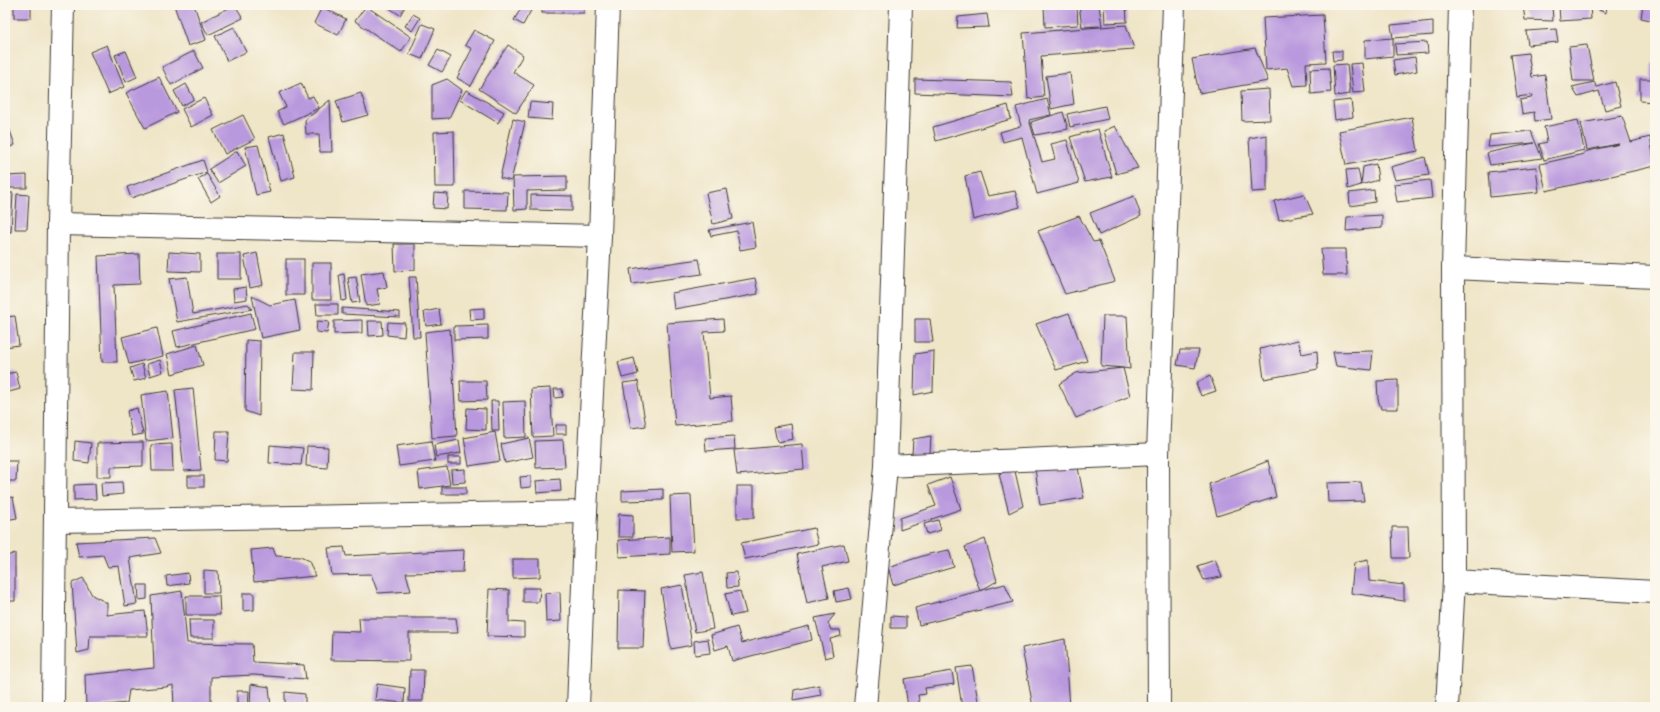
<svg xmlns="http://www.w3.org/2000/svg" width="1660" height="712" font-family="'Patrick Hand',sans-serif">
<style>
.building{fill:#b999de}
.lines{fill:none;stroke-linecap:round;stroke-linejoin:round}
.minor-casing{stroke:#3c3a36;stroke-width:24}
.minor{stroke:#fff;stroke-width:22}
</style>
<rect width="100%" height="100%" fill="#fbf7ec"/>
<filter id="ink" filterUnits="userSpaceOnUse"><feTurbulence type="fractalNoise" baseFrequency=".025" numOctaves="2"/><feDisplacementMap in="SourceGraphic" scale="8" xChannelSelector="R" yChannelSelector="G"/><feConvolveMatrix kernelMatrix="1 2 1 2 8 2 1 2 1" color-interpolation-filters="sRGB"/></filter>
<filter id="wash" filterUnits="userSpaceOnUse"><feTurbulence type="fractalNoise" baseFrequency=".012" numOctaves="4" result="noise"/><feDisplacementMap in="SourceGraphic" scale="16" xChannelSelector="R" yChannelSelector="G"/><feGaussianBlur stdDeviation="0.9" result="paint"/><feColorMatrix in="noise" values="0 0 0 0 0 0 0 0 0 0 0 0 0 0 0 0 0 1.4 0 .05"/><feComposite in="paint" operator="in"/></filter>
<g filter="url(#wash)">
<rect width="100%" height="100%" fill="#efe5c7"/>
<g id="blocks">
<g class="building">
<rect x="14" y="5" width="17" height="13"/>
<polygon points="174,5 194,5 206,40 188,46"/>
<polygon points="235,5 243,18 208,35 201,22"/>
<polygon points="385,5 406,5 400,15"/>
<polygon points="523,5 534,5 523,25 514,20"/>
<rect x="542" y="5" width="42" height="8"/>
<polygon points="1044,5 1077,5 1078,25 1045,27"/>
<polygon points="1079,5 1099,5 1102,26 1082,27"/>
<polygon points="1104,5 1126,5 1127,22 1105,23"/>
<polygon points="1523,5 1552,5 1553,21 1525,20"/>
<polygon points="1559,5 1590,5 1591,19 1560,21"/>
<polygon points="1598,5 1607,5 1606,13 1599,10"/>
<polygon points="1643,5 1655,5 1655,21 1641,18"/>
<polygon points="366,6 411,37 401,52 355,21"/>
<polygon points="322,7 346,19 338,35 314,23"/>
<polygon points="413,14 420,18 412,31 405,26"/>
<polygon points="987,14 989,27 957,28 958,17"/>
<polygon points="1323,15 1326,62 1306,63 1307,85 1293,86 1287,68 1266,70 1263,18"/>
<polygon points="1433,21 1433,35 1393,38 1393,56 1365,59 1365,40 1393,38 1391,25"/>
<polygon points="422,24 435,29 422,59 409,54"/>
<polygon points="1126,25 1134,49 1041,56 1044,97 1028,99 1023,33"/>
<polygon points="234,27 246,52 227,61 215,36"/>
<polygon points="1556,29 1558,42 1528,45 1526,31"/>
<polygon points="474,30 495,41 471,86 457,78 472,49 465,45"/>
<polygon points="1427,42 1428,53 1396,55 1395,44"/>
<polygon points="107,45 124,87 108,94 90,52"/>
<polygon points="508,45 523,55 513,72 534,85 516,113 479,89"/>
<polygon points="1587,45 1594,81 1573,81 1569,47"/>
<polygon points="1255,48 1268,81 1199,93 1192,59"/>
<polygon points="438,50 451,57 442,72 429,65"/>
<polygon points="126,51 137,77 126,82 115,55"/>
<polygon points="194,51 203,68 171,85 162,67"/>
<polygon points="1332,51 1342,51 1342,60 1333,61"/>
<polygon points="1528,53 1532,77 1545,75 1551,119 1535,121 1534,112 1522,114 1520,100 1531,98 1532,95 1517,97 1511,55"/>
<polygon points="1415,57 1417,71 1395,75 1393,60"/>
<polygon points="1362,63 1365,92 1353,93 1350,64"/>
<polygon points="1652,63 1655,63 1655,102 1640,101 1640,79 1651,79"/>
<polygon points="1347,64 1350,94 1335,96 1333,65"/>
<polygon points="1329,68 1331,92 1311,94 1310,69"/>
<polygon points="1070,73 1074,104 1051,109 1046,76"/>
<polygon points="159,77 177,112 145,128 126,93"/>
<polygon points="447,79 462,90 449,118 432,119 432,85"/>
<polygon points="915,79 1011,82 1013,97 915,93"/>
<polygon points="1594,82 1597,87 1615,82 1621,106 1605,110 1599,91 1578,97 1572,87"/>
<polygon points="301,83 308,98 313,96 319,108 284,124 277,112 286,107 279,93"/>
<polygon points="186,84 194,99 182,106 174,91"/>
<polygon points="1269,89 1270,120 1242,121 1241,91"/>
<polygon points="466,90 504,112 498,123 460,100"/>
<polygon points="361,93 368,115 343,122 336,101"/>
<polygon points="204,98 213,115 191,127 182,109"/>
<polygon points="1047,99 1051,115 1029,120 1042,162 1055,159 1051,144 1067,140 1079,183 1037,194 1022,137 1003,142 1000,132 1021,126 1016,107"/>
<polygon points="330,100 332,152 320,152 319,134 306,134 305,120"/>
<polygon points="1351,100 1353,117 1335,120 1333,102"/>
<polygon points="530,102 553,104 552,120 528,118"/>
<polygon points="1008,105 1011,119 936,141 933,127"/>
<polygon points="1105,106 1108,119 1070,127 1067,114"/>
<polygon points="1063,112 1068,129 1035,135 1031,122"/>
<polygon points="243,115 255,139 225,154 213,130"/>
<polygon points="1622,116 1631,142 1650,137 1655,166 1546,191 1540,164 1584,154 1584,152 1619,144 1587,150 1581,123"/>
<polygon points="1412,117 1418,151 1346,165 1339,131"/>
<polygon points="513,119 525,122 511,181 500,178"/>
<polygon points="1578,120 1584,150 1544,160 1539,144 1547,142 1544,127"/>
<polygon points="1115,126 1138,168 1116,174 1104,131"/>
<polygon points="9,128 15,145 5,149 5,130"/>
<polygon points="1098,129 1112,177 1085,182 1070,137"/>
<polygon points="454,131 455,187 435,187 434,132"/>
<polygon points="1531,131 1542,158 1490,165 1487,153 1534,143 1488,147 1490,135"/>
<polygon points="284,133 295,177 281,181 269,137"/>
<polygon points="1267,135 1267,191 1252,192 1249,138"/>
<polygon points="258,145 270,192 256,195 245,147"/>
<polygon points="237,151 246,166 218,183 209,169"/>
<polygon points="1425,157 1429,175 1395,180 1391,167"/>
<polygon points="203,160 207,172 131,198 127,187"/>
<polygon points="1376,164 1378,180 1361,185 1363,167"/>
<polygon points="1536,167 1539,192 1490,197 1488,172"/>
<polygon points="1358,169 1361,185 1348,189 1346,170"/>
<polygon points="980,172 988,196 1015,191 1020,207 973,220 965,176"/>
<polygon points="207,174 220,196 211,202 198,179"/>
<polygon points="27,175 27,188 5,188 5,176"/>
<polygon points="567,176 567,190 527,191 527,209 514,210 513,177"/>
<polygon points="1430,180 1432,198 1397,202 1394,184"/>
<polygon points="727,189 733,219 713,224 706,193"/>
<polygon points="1374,190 1375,202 1350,206 1349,193"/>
<polygon points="465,191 508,192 507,210 465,209"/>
<polygon points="5,193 13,193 11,232 5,232"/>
<polygon points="434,193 448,194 447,209 433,208"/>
<polygon points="17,194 29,195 27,229 15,229"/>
<polygon points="1304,194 1313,214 1279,220 1274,201"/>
<polygon points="531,195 572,196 572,211 531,210"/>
<polygon points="1134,196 1141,216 1099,235 1090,213"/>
<polygon points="1382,215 1382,228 1346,231 1347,217"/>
<polygon points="1079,216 1093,242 1099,241 1115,281 1065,294 1038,231"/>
<polygon points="752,222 756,247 740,250 737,231 711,236 709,230"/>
<polygon points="394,244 415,244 415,270 395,271"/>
<polygon points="1321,249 1346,249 1347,275 1323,275"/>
<polygon points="169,252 200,254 200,272 168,271"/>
<polygon points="257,253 263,285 250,288 244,256"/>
<polygon points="139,254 140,284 114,285 117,362 102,362 98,256"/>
<rect x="217" y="254" width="24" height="25"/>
<rect x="286" y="259" width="18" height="36"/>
<polygon points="699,259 702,274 632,284 630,269"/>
<rect x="312" y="263" width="19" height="37"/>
<polygon points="384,271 387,287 377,289 380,304 366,306 361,274"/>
<polygon points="344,274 347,300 342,301 339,275"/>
<polygon points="187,277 193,314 248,304 252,309 177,322 169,279"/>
<polygon points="356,277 360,302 352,303 348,278"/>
<polygon points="409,277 416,277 420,337 413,337"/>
<polygon points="755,278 758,294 674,309 672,293"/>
<polygon points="246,287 247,299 234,301 233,289"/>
<polygon points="252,296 270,305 295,300 300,330 261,338"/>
<polygon points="316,304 338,304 338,315 317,315"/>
<polygon points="342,308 400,312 400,317 342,314"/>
<polygon points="484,308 484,319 470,320 469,309"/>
<polygon points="439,309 441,324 426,326 424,312"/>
<polygon points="251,313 255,329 177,347 173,331"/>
<polygon points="1069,313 1087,361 1056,370 1036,324"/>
<polygon points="15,316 19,345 5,347 5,317"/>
<polygon points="1103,316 1127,316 1130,369 1123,368 1130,396 1076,418 1059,384 1076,373 1123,368 1101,366"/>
<polygon points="723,319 724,331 704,332 710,398 731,396 733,421 675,426 667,323"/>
<polygon points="915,319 930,319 933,342 915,342"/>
<polygon points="362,320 362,333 334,334 334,321"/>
<polygon points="317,321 329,322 327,333 316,332"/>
<polygon points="368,321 382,321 383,335 369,336"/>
<polygon points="388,322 405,323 404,337 387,335"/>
<polygon points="488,325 488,339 454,340 454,326"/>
<polygon points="157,328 163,356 129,364 122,337"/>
<polygon points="450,329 457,436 432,438 425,332"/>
<polygon points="246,340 260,341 259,416 245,411"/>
<polygon points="1298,340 1302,354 1317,351 1318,369 1264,379 1260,349"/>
<polygon points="197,345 203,365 172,374 167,354"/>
<polygon points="1180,350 1199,350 1195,368 1177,365"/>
<polygon points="934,351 933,391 914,395 915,354"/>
<polygon points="1373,351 1371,370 1336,366 1333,352"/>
<polygon points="295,352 314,352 313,390 293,389"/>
<polygon points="634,358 638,374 622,378 618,362"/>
<polygon points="160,360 163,372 150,376 147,364"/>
<polygon points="142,364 146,378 134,381 130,368"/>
<polygon points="16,372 20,389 5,393 5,374"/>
<polygon points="1210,376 1216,391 1201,396 1196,383"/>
<polygon points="1398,380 1398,409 1381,409 1378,399 1377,381"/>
<polygon points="460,381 486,381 487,400 461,401"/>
<polygon points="638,381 646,426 631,428 623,383"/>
<polygon points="193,388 201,470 184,471 175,390"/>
<polygon points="550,388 553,436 533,437 531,389"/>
<polygon points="554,389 562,389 563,397 555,398"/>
<polygon points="168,391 173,438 146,441 141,395"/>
<polygon points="491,401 498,401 499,431 492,431"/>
<polygon points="525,401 526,437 504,438 503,402"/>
<polygon points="137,408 143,434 132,436 127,411"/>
<polygon points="467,408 486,409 486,430 466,429"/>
<polygon points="791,424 793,439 777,442 774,427"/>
<rect x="556" y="425" width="10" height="9"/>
<polygon points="216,431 229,431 227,461 215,460"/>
<polygon points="495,432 500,461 469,466 464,438"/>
<polygon points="734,436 735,449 706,451 705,438"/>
<polygon points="931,436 930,454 912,455 913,439"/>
<polygon points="529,438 533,457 505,463 501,444"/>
<polygon points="459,440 461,453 436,457 434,445"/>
<polygon points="563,440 565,467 536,468 535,441"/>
<polygon points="75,441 91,443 89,463 74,461"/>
<polygon points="431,441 435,461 399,466 396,446"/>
<polygon points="143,442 143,466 111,467 111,477 97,477 97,443"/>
<polygon points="172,444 173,471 152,471 151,445"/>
<polygon points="802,444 804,469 737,475 734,450"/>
<polygon points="270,445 303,448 301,465 269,463"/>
<polygon points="307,446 328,447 327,468 306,466"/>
<rect x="448" y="457" width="13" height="7"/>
<polygon points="5,461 17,461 16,481 5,481"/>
<polygon points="1268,461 1276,497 1217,516 1209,484"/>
<polygon points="1077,463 1084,498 1040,505 1035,468"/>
<polygon points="447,467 450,485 420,489 418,471"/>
<polygon points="1014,467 1023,506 1009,513 999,474"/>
<polygon points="465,469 465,482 452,483 451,470"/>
<rect x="188" y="476" width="16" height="11"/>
<polygon points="531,476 531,487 521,488 520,477"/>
<polygon points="950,477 961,509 900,530 900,518 936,506 928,485"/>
<polygon points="560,479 561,491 537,493 536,481"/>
<polygon points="122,482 123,494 102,496 101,483"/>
<polygon points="1361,482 1364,501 1328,502 1327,483"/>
<polygon points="95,484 96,499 74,500 74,485"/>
<rect x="737" y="486" width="17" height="32"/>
<rect x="442" y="487" width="24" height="7"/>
<polygon points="663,489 663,500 622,501 622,491"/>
<polygon points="691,495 694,551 672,552 670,496"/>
<polygon points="13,497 17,518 5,520 5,498"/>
<polygon points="619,514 633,515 633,537 618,537"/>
<polygon points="938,520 941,530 927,534 924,524"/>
<polygon points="1392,527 1408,527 1409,558 1393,558"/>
<polygon points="814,528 818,544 745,559 741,543"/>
<polygon points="670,537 670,554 619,557 618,540"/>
<polygon points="155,538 161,553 130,558 137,604 125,606 119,566 108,567 103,555 79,557 76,542"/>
<polygon points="985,539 997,581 980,591 965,547"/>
<polygon points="844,544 848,561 822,567 829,598 807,603 797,554"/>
<polygon points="344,547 346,556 464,550 463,572 406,573 411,591 378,593 371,574 332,575 328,548"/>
<polygon points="273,548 276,556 300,557 309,561 315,576 254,582 251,550"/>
<polygon points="949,550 954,567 893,585 888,567 929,554"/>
<polygon points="15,553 15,601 5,601 5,557"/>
<polygon points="513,559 540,559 540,577 513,578"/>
<polygon points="1215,560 1222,577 1204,580 1197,566"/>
<polygon points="1368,560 1369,581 1404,585 1404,601 1351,593 1354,563"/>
<polygon points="204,570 218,571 219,593 204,593"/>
<polygon points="703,572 713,629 695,632 685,575"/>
<polygon points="737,572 738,587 727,588 726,573"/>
<polygon points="188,573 189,583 167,586 166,576"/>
<polygon points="83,578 92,595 107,603 107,615 145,611 148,636 90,636 89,650 77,653 72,583"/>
<polygon points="1005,584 1013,602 919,625 915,608"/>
<polygon points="138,585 147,585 147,599 139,600"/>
<polygon points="682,585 692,645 671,649 661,589"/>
<polygon points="523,588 540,588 539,602 523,602"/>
<polygon points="849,588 852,599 836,602 834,591"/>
<polygon points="489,589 509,590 509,622 524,623 524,637 487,636"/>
<polygon points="619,590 645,591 643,648 618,648"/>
<polygon points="182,591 187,643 252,644 253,662 304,665 306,679 254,675 211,677 211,707 174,707 173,685 166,687 129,690 127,703 86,707 85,675 154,668 151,596"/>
<polygon points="740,591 746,613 731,616 725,594"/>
<polygon points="560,592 561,621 546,622 545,593"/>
<polygon points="243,593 254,593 254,610 243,611"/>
<polygon points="186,596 219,596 220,615 186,615"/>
<polygon points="835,614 828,623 831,630 840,630 841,636 830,639 833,656 825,658 815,618"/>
<polygon points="891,616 906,617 906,628 891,628"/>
<polygon points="359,618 456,618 458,633 409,633 409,661 331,660 332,631 360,632"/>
<polygon points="189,620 214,620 214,638 190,638"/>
<polygon points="809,626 812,640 732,661 728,646 715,650 711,635 737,627 742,643"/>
<polygon points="708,639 710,653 695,655 694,641"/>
<polygon points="1065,639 1070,707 1033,707 1022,648"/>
<polygon points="972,666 979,707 962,707 956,668"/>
<polygon points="410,670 424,670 423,701 409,701"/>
<polygon points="952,671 954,684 925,688 926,694 918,695 920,706 908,707 904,679"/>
<polygon points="251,684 269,687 271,707 250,707"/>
<polygon points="377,684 405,688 404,703 375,700"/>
<polygon points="819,685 821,695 793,700 794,690"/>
<polygon points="237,691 249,691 248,707 237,707"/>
<polygon points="285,692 305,694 305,707 285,707"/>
</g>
</g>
</g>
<g filter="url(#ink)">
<use href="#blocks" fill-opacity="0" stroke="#3c3a36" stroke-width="1"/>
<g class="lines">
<g class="minor-casing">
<g id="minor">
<polyline points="58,224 600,236"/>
<polyline points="1453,268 1655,277"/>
<polyline points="886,466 1158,454"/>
<polyline points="56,521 586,512"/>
<polyline points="1454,581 1655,592"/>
<polyline points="53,707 58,224 63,5"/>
<polyline points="578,707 586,512 600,236 608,5"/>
<polyline points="865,707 886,466 901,5"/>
<polyline points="1159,707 1158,454 1174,5"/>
<polyline points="1447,707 1454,581 1453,268 1460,5"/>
</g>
</g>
<use href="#minor" class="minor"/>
</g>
</g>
<rect width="1660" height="712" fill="none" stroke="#fbf7ec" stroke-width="20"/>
</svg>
